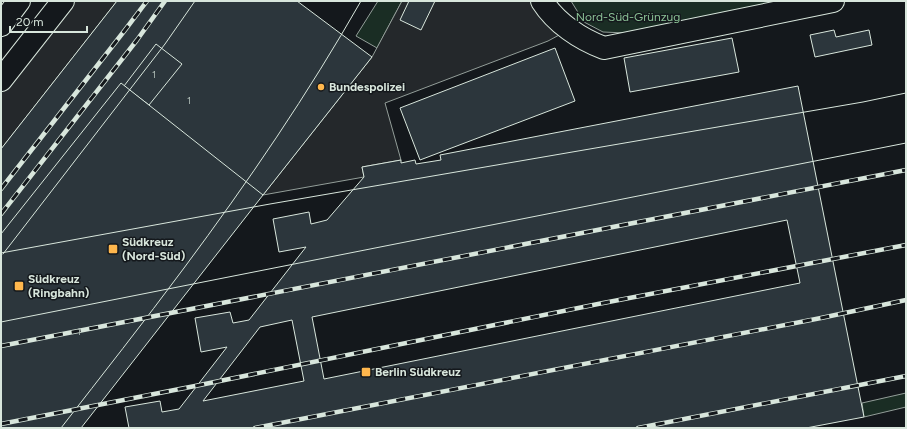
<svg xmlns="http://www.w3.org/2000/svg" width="907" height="429" font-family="Figtree,sans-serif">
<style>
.green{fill:#1a2d24;stroke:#939e99}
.parking{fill:#24282b;stroke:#939e99}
.building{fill:#2c363c;stroke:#d8e6dc;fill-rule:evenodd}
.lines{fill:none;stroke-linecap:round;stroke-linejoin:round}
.minor-casing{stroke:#d8e6dc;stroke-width:24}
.minor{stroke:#14181c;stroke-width:22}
.tram{stroke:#d8e6dc;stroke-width:1}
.rail-casing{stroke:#d8e6dc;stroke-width:4.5}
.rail{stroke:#14181c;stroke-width:3;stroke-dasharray:9;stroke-linecap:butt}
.poi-dot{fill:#ffb74d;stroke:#14181c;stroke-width:1.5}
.labels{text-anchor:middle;stroke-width:3;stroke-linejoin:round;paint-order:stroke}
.number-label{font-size:10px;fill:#adbab4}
.park-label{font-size:12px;fill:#8ac095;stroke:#14181c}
.poi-label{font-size:12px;font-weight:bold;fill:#d8e6dc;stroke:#14181c;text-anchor:start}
</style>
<rect width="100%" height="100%" fill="#14181c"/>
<g class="green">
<polygon points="378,1 402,1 377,48 356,36"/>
<polygon points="571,1 797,1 626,33 603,32 584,22"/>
<polygon points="906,393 906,407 864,417 862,403"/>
</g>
<g class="parking">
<polygon points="67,1 117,1 1,149 1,85"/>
<polygon points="402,1 538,1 561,34 548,41 385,103 401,160 362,167 364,177 263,195 372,57"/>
</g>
<g class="building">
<polygon points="117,1 297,1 372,57 263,195 1,239 1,149"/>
<polygon points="409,1 435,1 421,30 400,20"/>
<polygon points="834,30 836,37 869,30 872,45 815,57 810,35"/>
<polygon points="732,38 739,72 630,92 624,58"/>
<polygon points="156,44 182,64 149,105 124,86"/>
<polygon points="555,48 575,101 420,160 400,108"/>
<polygon points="121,83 263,195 81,428 1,428 1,234"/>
<path d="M798,86L864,417L806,428H129L125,407L160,401L162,412L179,409L227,347L201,352L195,318L230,312L233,323L249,320L306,247L279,252L273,219L309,212L311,224L327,220L364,177L362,167L401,160V163L415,160L416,164L441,160L440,155ZM787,220L800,283L324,379L312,317ZM292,320L304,381L203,401L260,327Z"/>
</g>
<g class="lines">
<g class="minor-casing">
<g id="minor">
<path d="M542,1C556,23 580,39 604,48L833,1"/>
<polyline points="1,25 19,1"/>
<polyline points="1,80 63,1"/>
</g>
</g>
<use href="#minor" class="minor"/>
<g class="tram">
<polyline points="1,253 270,204 863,102 906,93"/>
<polyline points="3,254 165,44 195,1"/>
<polyline points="1,322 906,143"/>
<path d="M61,428C102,375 144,322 184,268C248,182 308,94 361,1"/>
</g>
<g class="rail-casing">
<g id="rail">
<polyline points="1,189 125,30 147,1"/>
<polyline points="1,214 137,40 165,1"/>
<polyline points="1,346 906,170"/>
<polyline points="1,424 195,386 598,304 906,245"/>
<polyline points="255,428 821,318 906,300"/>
<polyline points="638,428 906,376"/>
</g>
</g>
<use href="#rail" class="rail"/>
</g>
<g class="poi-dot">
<circle cx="321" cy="87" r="4"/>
<rect x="108" y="244" width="10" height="10" rx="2"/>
<rect x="14" y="281" width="10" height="10" rx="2"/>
<rect x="361" y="367" width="10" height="10" rx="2"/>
</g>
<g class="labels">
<g class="number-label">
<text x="154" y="78">1</text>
<text x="189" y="104">1</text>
<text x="79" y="335">1</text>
</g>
<g class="park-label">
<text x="628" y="21">Nord-Süd-Grünzug</text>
</g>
<g class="poi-label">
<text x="329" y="91">Bundespolizei</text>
<text x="122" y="246">Südkreuz<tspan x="122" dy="14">(Nord-Süd)</tspan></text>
<text x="28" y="283">Südkreuz<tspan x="28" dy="14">(Ringbahn)</tspan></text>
<text x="375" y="376">Berlin Südkreuz</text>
</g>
</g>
<rect width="907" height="429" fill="none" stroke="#d8e6dc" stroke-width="4"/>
<path d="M10 26v6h77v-6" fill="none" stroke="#d8e6dc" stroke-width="2"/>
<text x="16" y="26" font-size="12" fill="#d8e6dc" stroke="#14181c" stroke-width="3" paint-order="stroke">20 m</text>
</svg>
